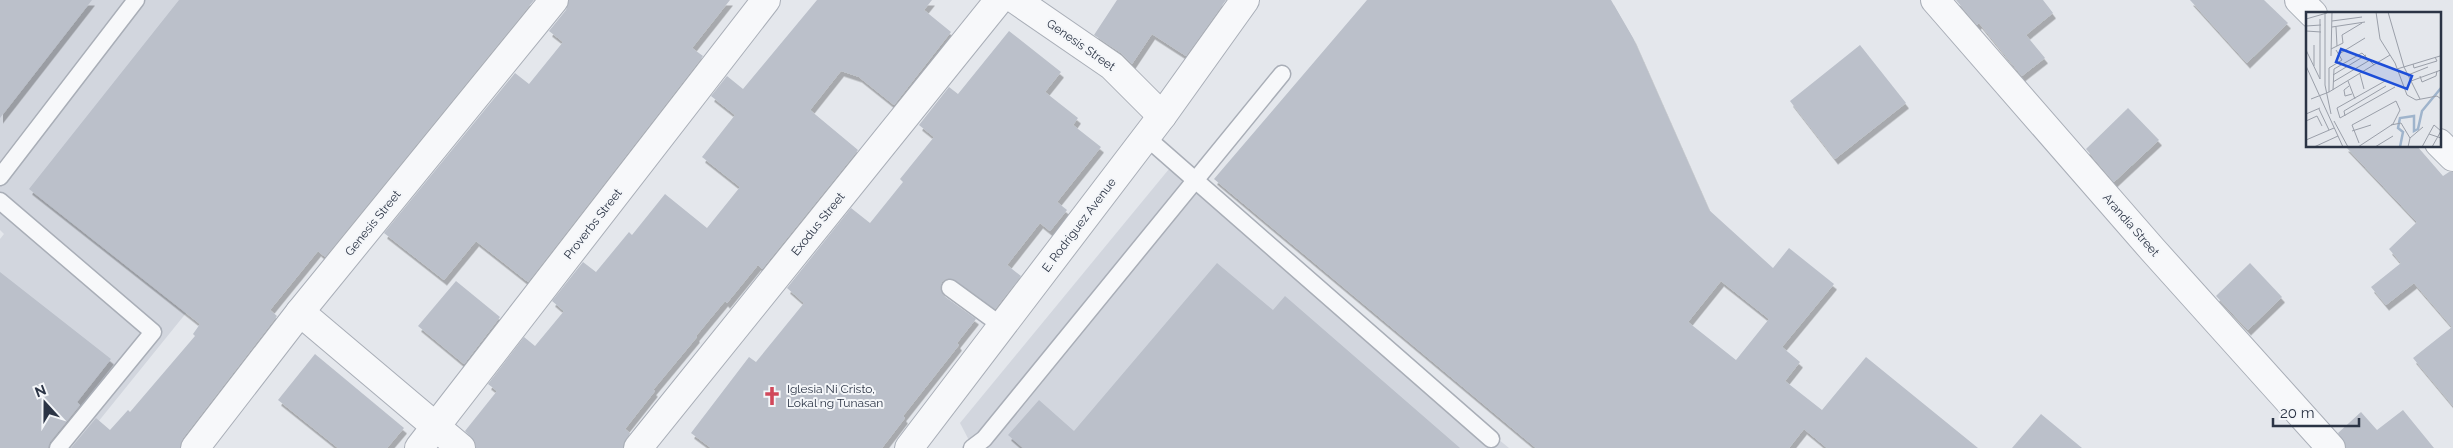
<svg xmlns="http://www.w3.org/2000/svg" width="2453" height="448" font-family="Raleway,sans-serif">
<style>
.built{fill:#d2d6de}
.building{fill:#bbc0ca;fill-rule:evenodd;filter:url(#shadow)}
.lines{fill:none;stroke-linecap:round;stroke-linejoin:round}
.service-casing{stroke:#a9aeb7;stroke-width:19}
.minor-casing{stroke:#a9aeb7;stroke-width:30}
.tertiary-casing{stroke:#a9aeb7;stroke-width:30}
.service{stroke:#f7f8fa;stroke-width:16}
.minor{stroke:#f7f8fa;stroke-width:28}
.tertiary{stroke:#f7f8fa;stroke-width:28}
.labels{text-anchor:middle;stroke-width:4;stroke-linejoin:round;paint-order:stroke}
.street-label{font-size:12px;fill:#2b3445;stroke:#f4f6f9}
.poi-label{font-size:12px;fill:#2b3445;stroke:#f4f6f9;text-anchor:start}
.inset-river{fill:none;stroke:#9fb4cc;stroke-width:2.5}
.inset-road{fill:none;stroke:#9a9fa9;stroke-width:1}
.view{fill:#1d4ed8;fill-opacity:0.15;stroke:#1d4ed8;stroke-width:2.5}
.inset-edge{fill:none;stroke:#2b3445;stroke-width:2.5}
</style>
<defs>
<filter id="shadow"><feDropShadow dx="3" dy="5.5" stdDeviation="0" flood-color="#0004"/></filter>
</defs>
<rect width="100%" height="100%" fill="#e4e7ec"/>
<g class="built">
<polygon points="0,0 439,0 77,448 0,448 0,239 4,234 0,230"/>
<polygon points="1169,169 1509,448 973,448 960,423"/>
</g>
<g class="building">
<polygon points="0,0 92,0 0,118"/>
<polygon points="179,0 534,0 325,257 318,251 270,310 277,316 183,438 180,448 71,448 96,418 110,430 128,410 130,412 195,336 193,334 200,324 29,189"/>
<polygon points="569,0 730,0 692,48 703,56 528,282 476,241 444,280 384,233 515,73 529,84 563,42 549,31 566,10"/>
<polygon points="817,0 932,0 924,10 951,32 894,105 859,77 841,71 810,110 858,150 762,269 758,265 727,303 725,301 696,336 697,337 653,390 655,391 625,429 630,433 623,448 476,448 475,442 465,431 497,391 488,384 524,337 535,346 564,311 552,301 583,262 596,272 629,232 632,235 665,194 707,228 740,187 702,157 735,115 711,96 727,76 743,89"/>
<polygon points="1117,0 1226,0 1186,56 1152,34 1132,64 1121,53 1094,35"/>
<path d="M1367,0H1611L1633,38L1709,210L1773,268L1789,248L1834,284L1782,347L1800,362L1785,381L1822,410L1866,357L1978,448H1827L1804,429L1789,448H1536L1214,179ZM1721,281L1769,319L1736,360L1688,322Z"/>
<polygon points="1956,0 2043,0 2053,13 2026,35 2045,58 2022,76 1979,23 1977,25"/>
<polygon points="2190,0 2264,0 2288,23 2247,63"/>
<polygon points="1009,31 1061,72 1045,92 1078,118 1073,125 1101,147 1057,202 1067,210 1050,231 1040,223 1007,265 1021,276 995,309 955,280 946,279 942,282 940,287 944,296 976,319 957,343 959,345 903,416 905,418 882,448 711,448 691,433 749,357 756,362 804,303 787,288 851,208 870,223 903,182 900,179 934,137 919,125 949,87 958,94"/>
<polygon points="1860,45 1906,103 1835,159 1790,101"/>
<polygon points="2128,108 2159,140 2114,182 2086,149"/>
<polygon points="2345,146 2417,146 2443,176 2449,172 2453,172 2453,406 2413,358 2452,327 2414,283 2386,305 2371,287 2401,263 2389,249 2417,222"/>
<polygon points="1217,263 1273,310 1285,296 1460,448 1023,448 1008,435 1039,400 1074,431"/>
<polygon points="2250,263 2282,297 2248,330 2216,296"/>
<polygon points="0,272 111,359 77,402 80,405 50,442 48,448 0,448"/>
<polygon points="456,281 500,317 464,364 418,326"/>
<polygon points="315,354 404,428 387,448 338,448 278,400"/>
<polygon points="2403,410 2434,448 2346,448 2338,433 2361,412 2377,430"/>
<polygon points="2041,414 2082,448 2012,448"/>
</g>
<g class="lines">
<g class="service-casing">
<g id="service">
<polyline points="1146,137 1491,439"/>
<polyline points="0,177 136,0"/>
<polyline points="0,201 153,332 58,448"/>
<polyline points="950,288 1002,326"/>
<polyline points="972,448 984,439 1282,74"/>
</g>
</g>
<g class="minor-casing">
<g id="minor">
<polyline points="1016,0 1112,66 1162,116"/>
<polyline points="2299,0 2313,14"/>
<polyline points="2439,143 2453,157"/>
<polyline points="300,312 461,448"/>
<polyline points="195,448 300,312 554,0"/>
<polyline points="419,448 766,0"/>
<polyline points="638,448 999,0"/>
</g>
</g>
<g class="tertiary-casing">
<g id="tertiary">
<polyline points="1935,0 2152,249 2331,448"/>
<polyline points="909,448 1162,116 1245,0"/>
</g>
</g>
<use href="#service" class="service"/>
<use href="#minor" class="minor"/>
<use href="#tertiary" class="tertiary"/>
</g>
<defs>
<g id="church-bare" transform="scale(1.5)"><path d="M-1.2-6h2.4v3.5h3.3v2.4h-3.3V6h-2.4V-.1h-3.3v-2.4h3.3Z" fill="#d1495b" stroke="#f4f6f9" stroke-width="2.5" paint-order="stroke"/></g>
</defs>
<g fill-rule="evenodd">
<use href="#church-bare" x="772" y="396"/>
</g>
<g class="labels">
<g class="street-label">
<text transform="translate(1081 45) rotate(35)" y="4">Genesis Street</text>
<text transform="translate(373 223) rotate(-51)" y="4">Genesis Street</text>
<text transform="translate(593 224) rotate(-52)" y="4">Proverbs Street</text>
<text transform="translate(818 224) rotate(-51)" y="4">Exodus Street</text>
<text transform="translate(1079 225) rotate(-53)" y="4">E. Rodriguez Avenue</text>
<text transform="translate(2131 225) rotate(49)" y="4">Arandia Street</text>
</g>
<g class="poi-label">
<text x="787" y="393">Iglesia Ni Cristo,<tspan x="787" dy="14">Lokal ng Tunasan</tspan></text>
</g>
</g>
<g transform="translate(2306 12)">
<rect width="135" height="135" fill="#e4e7ec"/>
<path class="inset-river" d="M94,135L97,120L92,116L94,106L108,104V119L112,117L116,99L135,76"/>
<path class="inset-road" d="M19,0V73L25,102M70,0L74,27L89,51L101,83L110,88L131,84L135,87M82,0L98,55L114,87M0,7L21,1M26,9L56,5M0,14L15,13M26,15L59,10M30,15L31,34M0,19L15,20M8,33V54M25,37L37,31L36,23L56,11M0,38L14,67M33,42L59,26M25,44L26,0M107,52L108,56L131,49L129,45M0,54L37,135M91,57L134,44M54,62L58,77M27,63L60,43M102,63L122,55M114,64L116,70L130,64L131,59M14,67V7M42,69L49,87M79,69L31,96L34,106L89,75M105,69L135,58M27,70L64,48M43,74L38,78L39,84L46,82M27,78L28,57L56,41L68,53M23,80V56L36,48L30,38M5,87L23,80L84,43M13,97L23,118M0,102L14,96M39,104L38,99L80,74M0,109L11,104L16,114M28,109L42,135M85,113L95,111L104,126M46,119L65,113M123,122L128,113L135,119L126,135M0,128L28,116M8,135L32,124M52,135L87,112L94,98L90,89L46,113L53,131M69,135L87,124M102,135L104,126L117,115M116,135L123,122L135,126"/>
<path class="view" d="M35,37L106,64L101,77L30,50Z"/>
<rect width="135" height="135" class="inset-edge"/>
</g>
<g transform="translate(45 403) rotate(339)" stroke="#f4f6f9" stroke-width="4" paint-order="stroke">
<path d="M0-4L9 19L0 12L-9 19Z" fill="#2b3445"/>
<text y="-8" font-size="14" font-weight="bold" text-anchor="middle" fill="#2b3445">N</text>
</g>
<path d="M2273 418v8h86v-8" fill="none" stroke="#2b3445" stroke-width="2.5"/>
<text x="2280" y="418" font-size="15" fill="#2b3445" stroke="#f4f6f9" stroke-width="4" paint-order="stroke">20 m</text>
</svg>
